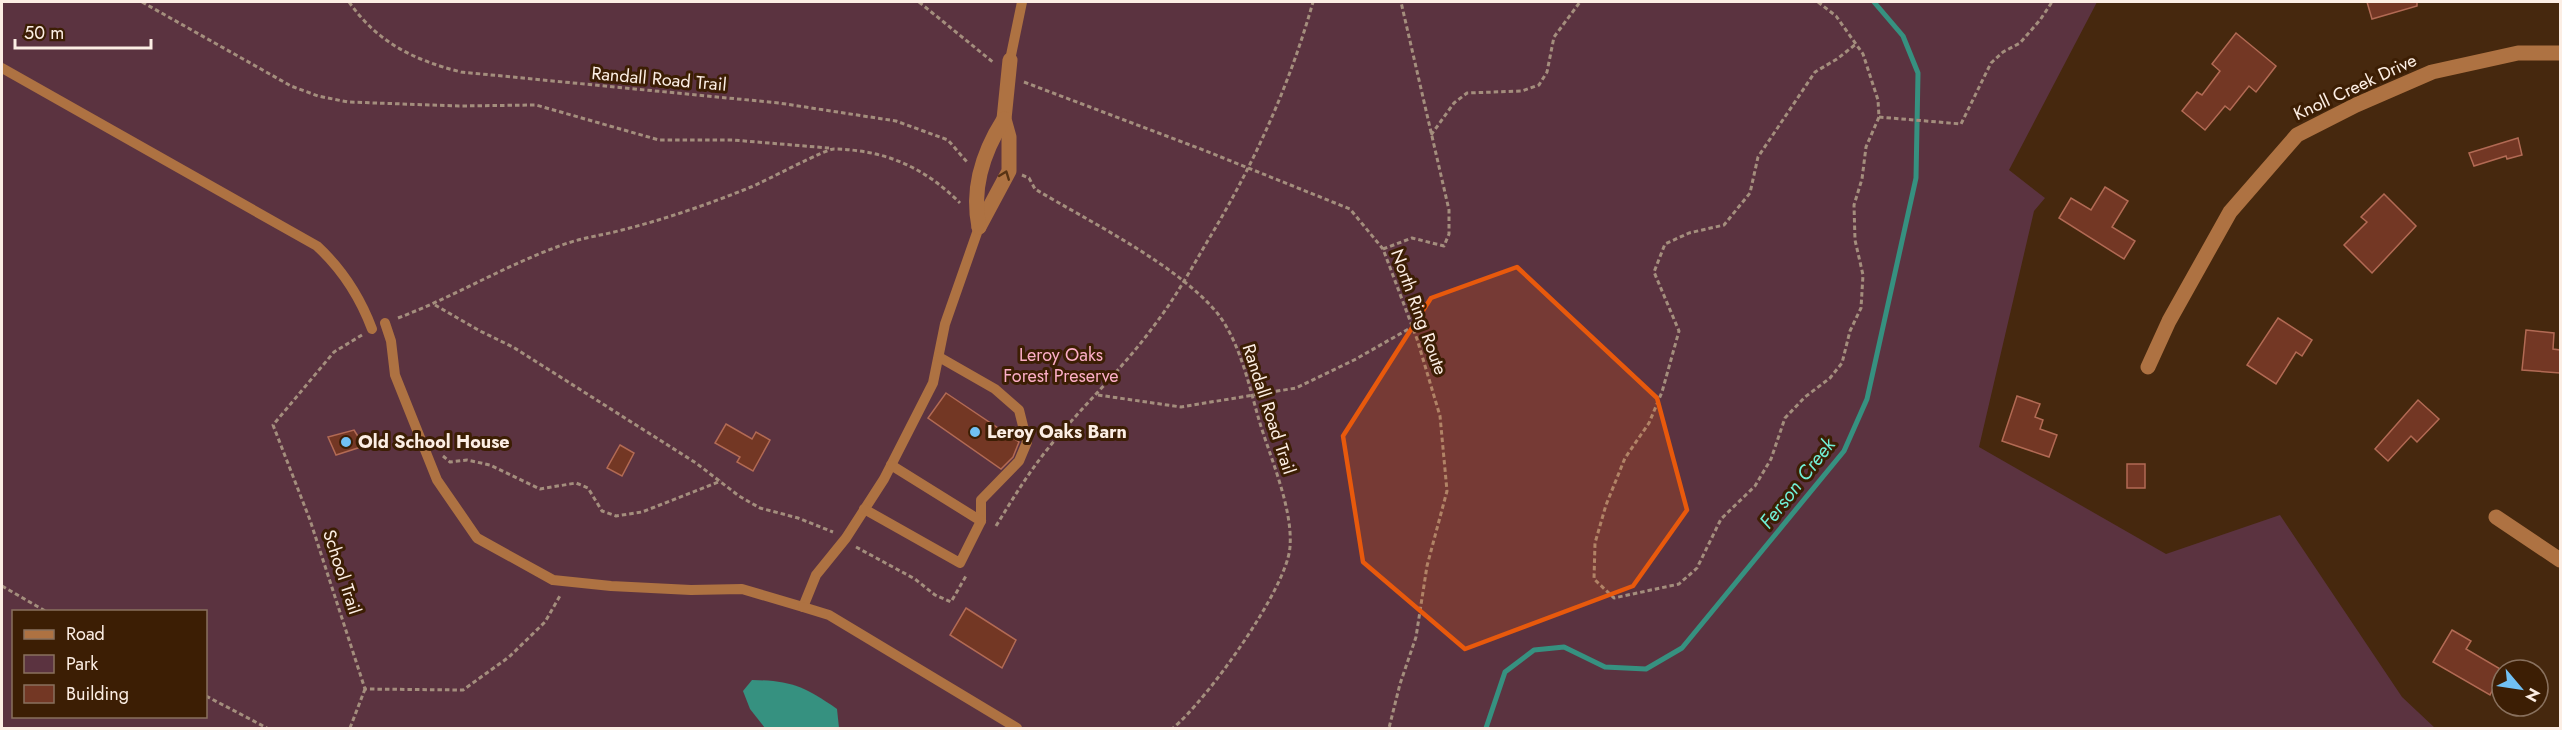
<svg xmlns="http://www.w3.org/2000/svg" width="2562" height="730" font-family="Jost,sans-serif">
<style>
.green{fill:#5b3340;fill-rule:evenodd}
.water{fill:#369180}
.lines{fill:none;stroke-linecap:round;stroke-linejoin:round}
.stream{stroke:#369180;stroke-width:5}
.building{fill:#733724;stroke:#b26a54;stroke-width:1.5}
.path{stroke:#a48e7d;stroke-width:3;stroke-dasharray:4.5 3;stroke-linecap:butt}
.lane{stroke:#ae7242;stroke-width:10}
.street{stroke:#ae7242;stroke-width:15}
.oneway{stroke:#583314}
.marked{fill:#e8590c;fill-opacity:0.2;stroke:#e8590c;stroke-width:4.5;stroke-linejoin:round}
.poi-dot{fill:#71c1f4;stroke:#3c1e04;stroke-width:2}
.labels{text-anchor:middle;stroke-width:6;stroke-linejoin:round;paint-order:stroke}
.street-label{font-size:18px;fill:#fceee4;stroke:#3c1e04}
.park-label{font-size:18px;fill:#fcaec7;stroke:#3c1e04}
.poi-label{font-size:18px;font-weight:bold;fill:#fceee4;stroke:#3c1e04;text-anchor:start}
.water-label{font-size:20px;font-style:italic;fill:#71f0d7;stroke:#3c1e04}
</style>
<rect width="100%" height="100%" fill="#46280e"/>
<path class="green" d="M2,2H2097L2009,170L2045,198L2034,211L1979,447L2166,554L2280,515L2402,697L2435,728H2ZM14,612H206V716H14Z"/>
<path class="water" d="M752,680C792,681 803,686 837,709L839,728H765L750,709L743,691Z"/>
<g class="lines">
<polyline class="stream" points="1486,728 1505,672 1534,650 1564,647 1605,667 1646,669 1682,648 1844,451 1867,399 1916,178 1918,73 1903,36 1874,2"/>
</g>
<g class="building">
<polygon points="2367,2 2417,2 2417,6 2372,19"/>
<polygon points="2236,33 2276,66 2256,92 2249,86 2230,110 2225,106 2205,130 2182,111 2197,92 2202,95 2220,71 2212,64"/>
<polygon points="2518,138 2522,155 2507,159 2506,156 2474,166 2469,153"/>
<polygon points="2105,187 2128,201 2112,227 2135,241 2124,259 2059,218 2071,198 2091,210"/>
<polygon points="2384,194 2416,226 2372,273 2344,245 2367,222 2361,217"/>
<polygon points="2278,318 2312,340 2302,356 2296,352 2276,384 2247,365"/>
<polygon points="2526,330 2554,333 2553,349 2560,350 2560,373 2522,370"/>
<polygon points="946,393 1019,442 1013,457 1001,469 928,418"/>
<polygon points="2017,396 2040,404 2035,417 2043,420 2040,429 2057,435 2049,457 2002,441"/>
<polygon points="2418,400 2439,419 2417,442 2411,436 2388,461 2375,449"/>
<polygon points="726,424 752,439 756,432 770,440 753,471 737,462 740,457 715,443"/>
<polygon points="354,430 364,446 336,455 328,437"/>
<polygon points="620,445 634,453 622,476 607,468"/>
<rect x="2127" y="464" width="18" height="24"/>
<polygon points="966,608 1016,640 1002,668 950,635"/>
<polygon points="2452,630 2471,641 2466,649 2502,670 2490,695 2433,662"/>
</g>
<g class="lines">
<g class="path">
<polyline points="142,2 291,86 318,96 348,102 459,106 536,105 659,140 733,140 829,148"/>
<path d="M349,2C378,43 414,60 461,72L779,103L896,121L948,140L967,162"/>
<polyline points="919,2 994,63"/>
<polyline points="1818,2 1836,16 1863,54 1878,100 1879,117 1866,147 1862,179 1854,205 1855,240 1863,275 1861,308 1850,331 1842,363 1830,378 1805,397 1785,418 1771,459 1755,486 1721,519 1697,568 1679,584 1614,598 1594,579 1595,543 1606,505 1625,458 1649,423 1662,392 1679,331 1654,272 1665,244 1689,233 1724,225 1750,193 1758,157 1815,72 1837,59 1856,44"/>
<polyline points="1024,82 1206,151 1350,209 1383,249 1417,339 1440,416 1447,491 1427,566 1416,637 1400,684 1389,728"/>
<polyline points="1879,117 1961,124 1991,63 2003,52 2020,43 2040,20 2052,2"/>
<polyline points="1431,135 1454,103 1467,93 1522,91 1539,85 1547,72 1554,37 1580,2"/>
<path d="M1022,175L1029,178L1035,189C1090,222 1178,265 1218,314C1240,343 1249,385 1259,420C1270,457 1293,508 1290,547C1287,589 1206,701 1173,728"/>
<polyline points="1383,249 1412,238 1444,246 1449,234 1449,210 1401,2"/>
<polyline points="435,305 480,331 513,347 696,463 739,496 760,508 798,518 833,532"/>
<path d="M398,318C456,296 509,263 568,243C586,237 604,235 622,230C666,219 709,204 751,187C766,181 825,149 834,149C885,150 924,167 960,203"/>
<polyline points="362,335 334,352 273,425 310,520 365,689 463,690 509,657 545,622 561,594"/>
<polyline points="1098,395 1181,407 1296,388 1356,359 1412,327"/>
<polyline points="443,456 450,462 467,460 490,465 540,489 576,483 588,488 602,511 616,516 642,512 721,481"/>
<path d="M996,526C1012,500 1027,475 1046,451C1080,408 1121,371 1153,327C1174,300 1190,271 1207,242C1253,166 1289,87 1313,2"/>
<polyline points="856,547 915,579 935,595 951,602 966,576"/>
<polyline points="2,586 47,612"/>
<polyline points="206,696 267,728"/>
<polyline points="350,728 365,689"/>
</g>
<g class="lane">
<polyline points="1010,60 1022,2"/>
<path d="M2,68L317,246C343,270 360,297 372,329"/>
<polyline points="385,323 391,341 395,375 437,480 477,538 553,580 611,586 691,590 742,589 803,607 816,575 846,538 884,479 933,383 945,324 979,227"/>
<polyline points="939,357 995,389 1019,410 1027,442 1019,461 981,500 981,521"/>
<polyline points="864,509 960,563 981,521 891,465"/>
<polyline points="803,607 829,615 1017,728"/>
</g>
<g class="street">
<polyline points="979,227 1009,171 1009,137 1004,119 1010,60"/>
<path d="M979,227C971,188 983,152 1004,119"/>
<polyline points="2148,367 2169,321 2230,212 2297,135 2356,105 2432,72 2518,53 2560,53"/>
<polyline points="2496,517 2560,560"/>
</g>
</g>
<defs><path id="oneway-chevron" d="M-2-3.5L2.5 0L-2 3.5" fill="none" stroke-width="1.6" stroke-linecap="round" stroke-linejoin="round" transform="scale(1.5)"/></defs>
<use class="oneway" href="#oneway-chevron" transform="translate(1005 175) rotate(-69)"/>
<path class="marked" d="M1517,267L1657,398L1687,510L1633,586L1465,649L1363,562L1343,436L1431,298Z"/>
<g class="poi-dot">
<circle cx="975" cy="432" r="6"/>
<circle cx="346" cy="442" r="6"/>
</g>
<g class="labels">
<g class="street-label">
<text transform="translate(659 79) rotate(5)" y="6">Randall Road Trail</text>
<text transform="translate(2355 87) rotate(-25)" y="6">Knoll Creek Drive</text>
<text transform="translate(1419 312) rotate(70)" y="6">North Ring Route</text>
<text transform="translate(1269 409) rotate(72)" y="6">Randall Road Trail</text>
<text transform="translate(342 572) rotate(72)" y="6">School Trail</text>
</g>
<g class="park-label">
<text x="1061" y="361">Leroy Oaks<tspan x="1061" dy="21">Forest Preserve</tspan></text>
</g>
<g class="poi-label">
<text x="987" y="438">Leroy Oaks Barn</text>
<text x="358" y="448">Old School House</text>
</g>
<g class="water-label">
<text transform="translate(1797 483) rotate(-52)" y="7">Ferson Creek</text>
</g>
</g>
<rect width="2562" height="730" fill="none" stroke="#fceee4" stroke-width="6"/>
<rect x="12" y="610" width="195" height="108" fill="#3c1e04" stroke="#89715e" stroke-width="1.5"/>
<rect x="24" y="630" width="30" height="9" fill="#ae7242" stroke="#89715e" stroke-width="1.5"/>
<text x="66" y="640" font-size="18" fill="#fceee4">Road</text>
<rect x="24" y="655" width="30" height="18" fill="#5b3340" stroke="#89715e" stroke-width="1.5"/>
<text x="66" y="670" font-size="18" fill="#fceee4">Park</text>
<rect x="24" y="685" width="30" height="18" fill="#733724" stroke="#89715e" stroke-width="1.5"/>
<text x="66" y="700" font-size="18" fill="#fceee4">Building</text>
<g transform="translate(2520 688) rotate(119)"><circle r="28" fill="#3c1e04" stroke="#89715e" stroke-width="1.5"/>
<path d="M0-4.5L10 22L0 15L-10 22Z" fill="#71c1f4"/>
<text y="-9" font-size="16" font-weight="bold" text-anchor="middle" fill="#fceee4">N</text>
</g>
<path d="M15 39v9h136v-9" fill="none" stroke="#fceee4" stroke-width="3"/>
<text x="24" y="39" font-size="18" fill="#fceee4" stroke="#3c1e04" stroke-width="4.5" paint-order="stroke">50 m</text>
</svg>
